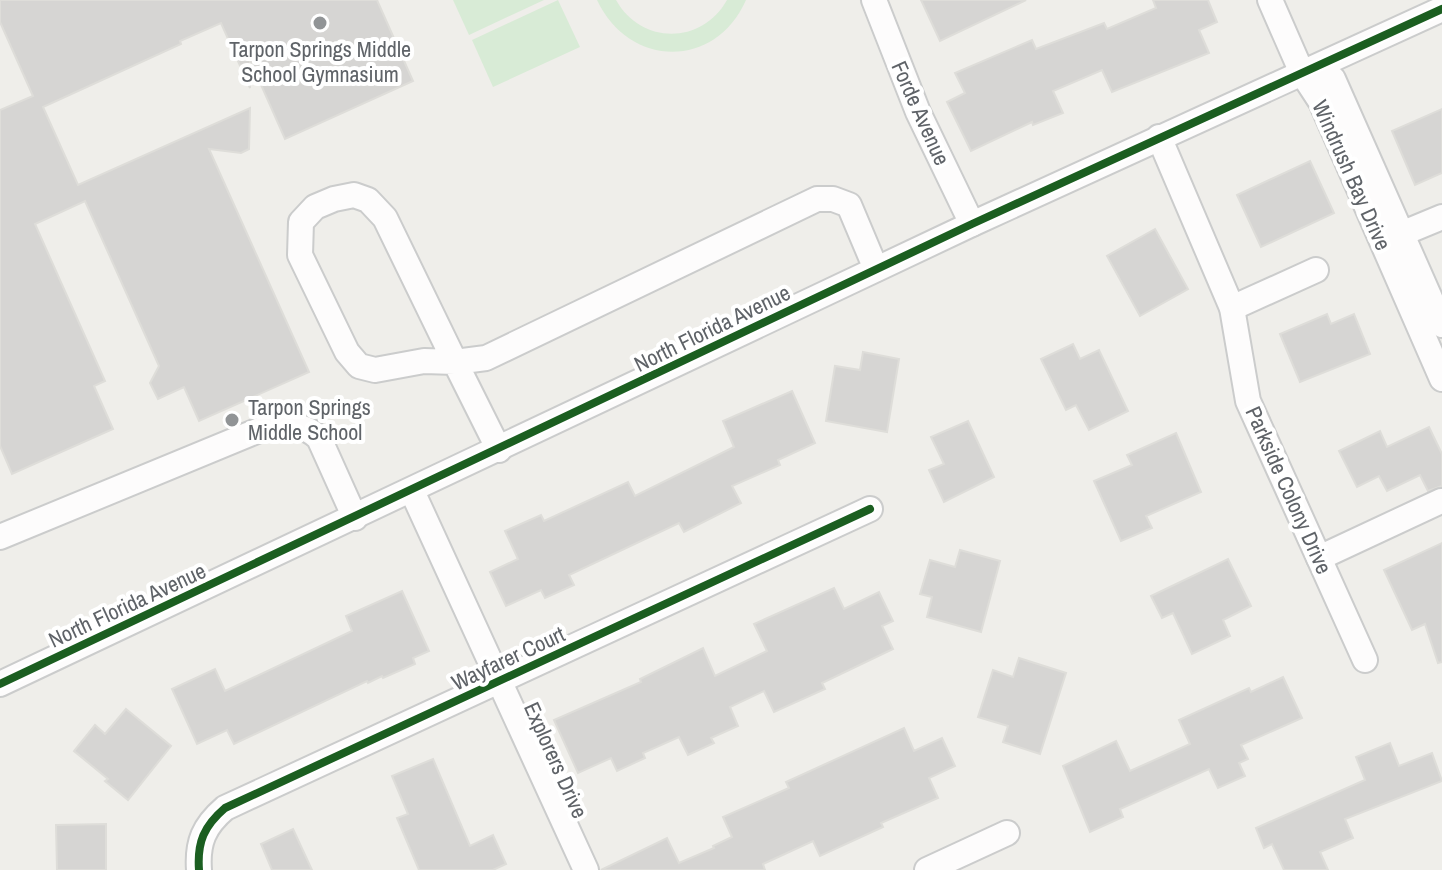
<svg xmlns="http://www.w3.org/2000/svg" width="1442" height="870" font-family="'Archivo Narrow',sans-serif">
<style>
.green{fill:#d8ebd6}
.building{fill:#d6d5d3;stroke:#deddd9;stroke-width:2}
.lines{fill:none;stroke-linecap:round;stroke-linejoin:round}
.minor-casing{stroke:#cbcccc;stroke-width:28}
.minor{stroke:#fdfcfc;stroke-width:24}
.cycleway-casing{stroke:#fff;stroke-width:13}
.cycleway{stroke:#1b5e20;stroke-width:8}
.poi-dot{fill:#919496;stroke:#fff;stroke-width:3}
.labels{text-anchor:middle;stroke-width:8;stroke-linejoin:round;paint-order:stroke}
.poi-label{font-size:22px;fill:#5f6368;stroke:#fff}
.street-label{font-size:22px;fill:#5f6368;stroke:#fff}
</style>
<rect width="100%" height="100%" fill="#efeeea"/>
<g class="green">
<polygon points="453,0 544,0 469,35"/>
<polygon points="558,0 580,47 493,87 472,40"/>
<path d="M597,0H616C641,45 702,45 727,0H746C715,70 629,68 597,0Z"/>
</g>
<g class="building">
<polygon points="0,0 377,0 413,81 285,139 250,60 250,88 221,23 180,41 181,44 43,107 78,185 250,108 249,149 241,153 209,149 309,372 199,421 184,387 158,399 150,383 159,366 85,201 35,224 105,381 94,386 113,429 12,474 0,446 0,110 33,96 0,22"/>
<polygon points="921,0 1026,0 940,41"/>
<polygon points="1153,0 1208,0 1217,22 1199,30 1209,53 1112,92 1102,70 1053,91 1063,113 1033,125 1032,122 971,151 947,102 965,93 955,73 1032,40 1036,49 1104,23 1107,29 1156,8"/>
<polygon points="1442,109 1442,173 1415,185 1392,131"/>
<polygon points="1310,161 1334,213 1261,247 1237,195"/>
<polygon points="1155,229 1188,289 1140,316 1107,256"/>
<polygon points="1327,314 1331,324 1354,314 1370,354 1300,382 1280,334"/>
<polygon points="1073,344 1080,359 1099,350 1128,411 1089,430 1076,405 1066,410 1041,359"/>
<polygon points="863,352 899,359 887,432 826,421 835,366 860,370"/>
<polygon points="792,391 815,443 778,460 780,465 732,486 741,503 684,532 679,523 569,575 574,585 545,598 541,590 506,606 490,572 518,559 505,531 541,515 544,521 628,482 635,496 734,447 723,421"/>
<polygon points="968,421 994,477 944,502 929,470 944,464 931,437"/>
<polygon points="1429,427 1442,454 1442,486 1428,491 1420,475 1387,491 1379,476 1357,487 1339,451 1380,431 1387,447"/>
<polygon points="1176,433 1201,492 1146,516 1152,528 1121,541 1094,481 1132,465 1127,455"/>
<polygon points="1442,543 1442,662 1438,663 1425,624 1412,630 1384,570"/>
<polygon points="960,550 1000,561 981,632 927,617 932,597 920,594 930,560 955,567"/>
<polygon points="1228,559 1251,606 1223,620 1230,636 1192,654 1173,613 1162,618 1151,596"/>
<polygon points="834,588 844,609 879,592 893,621 882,626 893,649 822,683 825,689 774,712 764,691 730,707 738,726 711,738 714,743 688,755 679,737 643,753 645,758 617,771 611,758 578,773 554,720 641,682 640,679 703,648 715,676 767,651 754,624"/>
<polygon points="402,591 429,651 413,658 415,664 383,678 382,676 368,683 367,681 234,744 227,730 197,744 172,689 215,669 225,691 352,631 346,616"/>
<polygon points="1019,658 1066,673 1040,754 1003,742 1008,726 978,717 993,670 1013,677"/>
<polygon points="1283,677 1302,718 1241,745 1248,759 1239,763 1245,776 1218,788 1209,769 1120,809 1123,817 1090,832 1063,766 1116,741 1130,771 1190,744 1179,720 1249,688 1251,692"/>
<polygon points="126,709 171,746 128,800 105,781 108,779 74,751 95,725 105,734"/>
<polygon points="904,728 914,751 942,738 955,766 929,778 938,798 881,823 883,827 820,856 813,841 763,864 765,870 601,870 667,838 679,863 714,848 713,846 732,837 723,817 789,788 786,782"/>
<polygon points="1390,743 1399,766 1432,753 1442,781 1345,819 1353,838 1320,852 1328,870 1284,870 1272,844 1264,848 1256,828 1365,780 1356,757"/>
<polygon points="433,759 470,846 493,835 506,864 493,870 419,870 397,818 408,814 392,776"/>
<polygon points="106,824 106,870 57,870 56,825"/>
<polygon points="293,829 312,870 272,870 261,844"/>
</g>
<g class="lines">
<g class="minor-casing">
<g id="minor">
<polyline points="874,0 918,112 972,224"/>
<polyline points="1270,0 1302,73 1321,102 1442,379"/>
<polyline points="1302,73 1333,79 1442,325"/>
<polyline points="1159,137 1232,308 1248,401 1365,660"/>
<polyline points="1389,239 1442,217"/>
<polyline points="1232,308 1316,270"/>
<polyline points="499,450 455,362 424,361 375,370 359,366 347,352 300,255 301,222 315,207 334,199 354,195 368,200 385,218 455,362 486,358 817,199 833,199 849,205 876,269"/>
<polyline points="412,491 586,870"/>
<path d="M0,537L269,426C289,424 304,424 319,438L355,518"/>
<polyline points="1319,558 1441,501"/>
<polyline points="0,684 972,224 1442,9"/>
<path d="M199,870C197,842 204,826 225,808L870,509"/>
<polyline points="927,870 1007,833"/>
</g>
</g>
<use href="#minor" class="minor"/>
<g class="cycleway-casing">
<g id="cycleway">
<polyline points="0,684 972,224 1442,9"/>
<path d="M199,870C197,842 204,826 225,808L870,509"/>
</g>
</g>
<use href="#cycleway" class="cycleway"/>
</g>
<g class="poi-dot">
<circle cx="320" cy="23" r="8"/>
<circle cx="232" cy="420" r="8"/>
</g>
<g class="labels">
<g class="poi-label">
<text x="320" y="57">Tarpon Springs Middle<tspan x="320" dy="25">School Gymnasium</tspan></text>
<text x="248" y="415" text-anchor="start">Tarpon Springs<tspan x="248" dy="25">Middle School</tspan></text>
</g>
<g class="street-label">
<text transform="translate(921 113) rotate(66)" y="8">Forde Avenue</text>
<text transform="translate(1352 175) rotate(66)" y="8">Windrush Bay Drive</text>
<text transform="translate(712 328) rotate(-26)" y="8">North Florida Avenue</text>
<text transform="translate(1289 490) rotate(66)" y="8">Parkside Colony Drive</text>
<text transform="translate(127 605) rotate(-25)" y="8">North Florida Avenue</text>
<text transform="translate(508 658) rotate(-25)" y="8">Wayfarer Court</text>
<text transform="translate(556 760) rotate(66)" y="8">Explorers Drive</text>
</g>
</g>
</svg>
